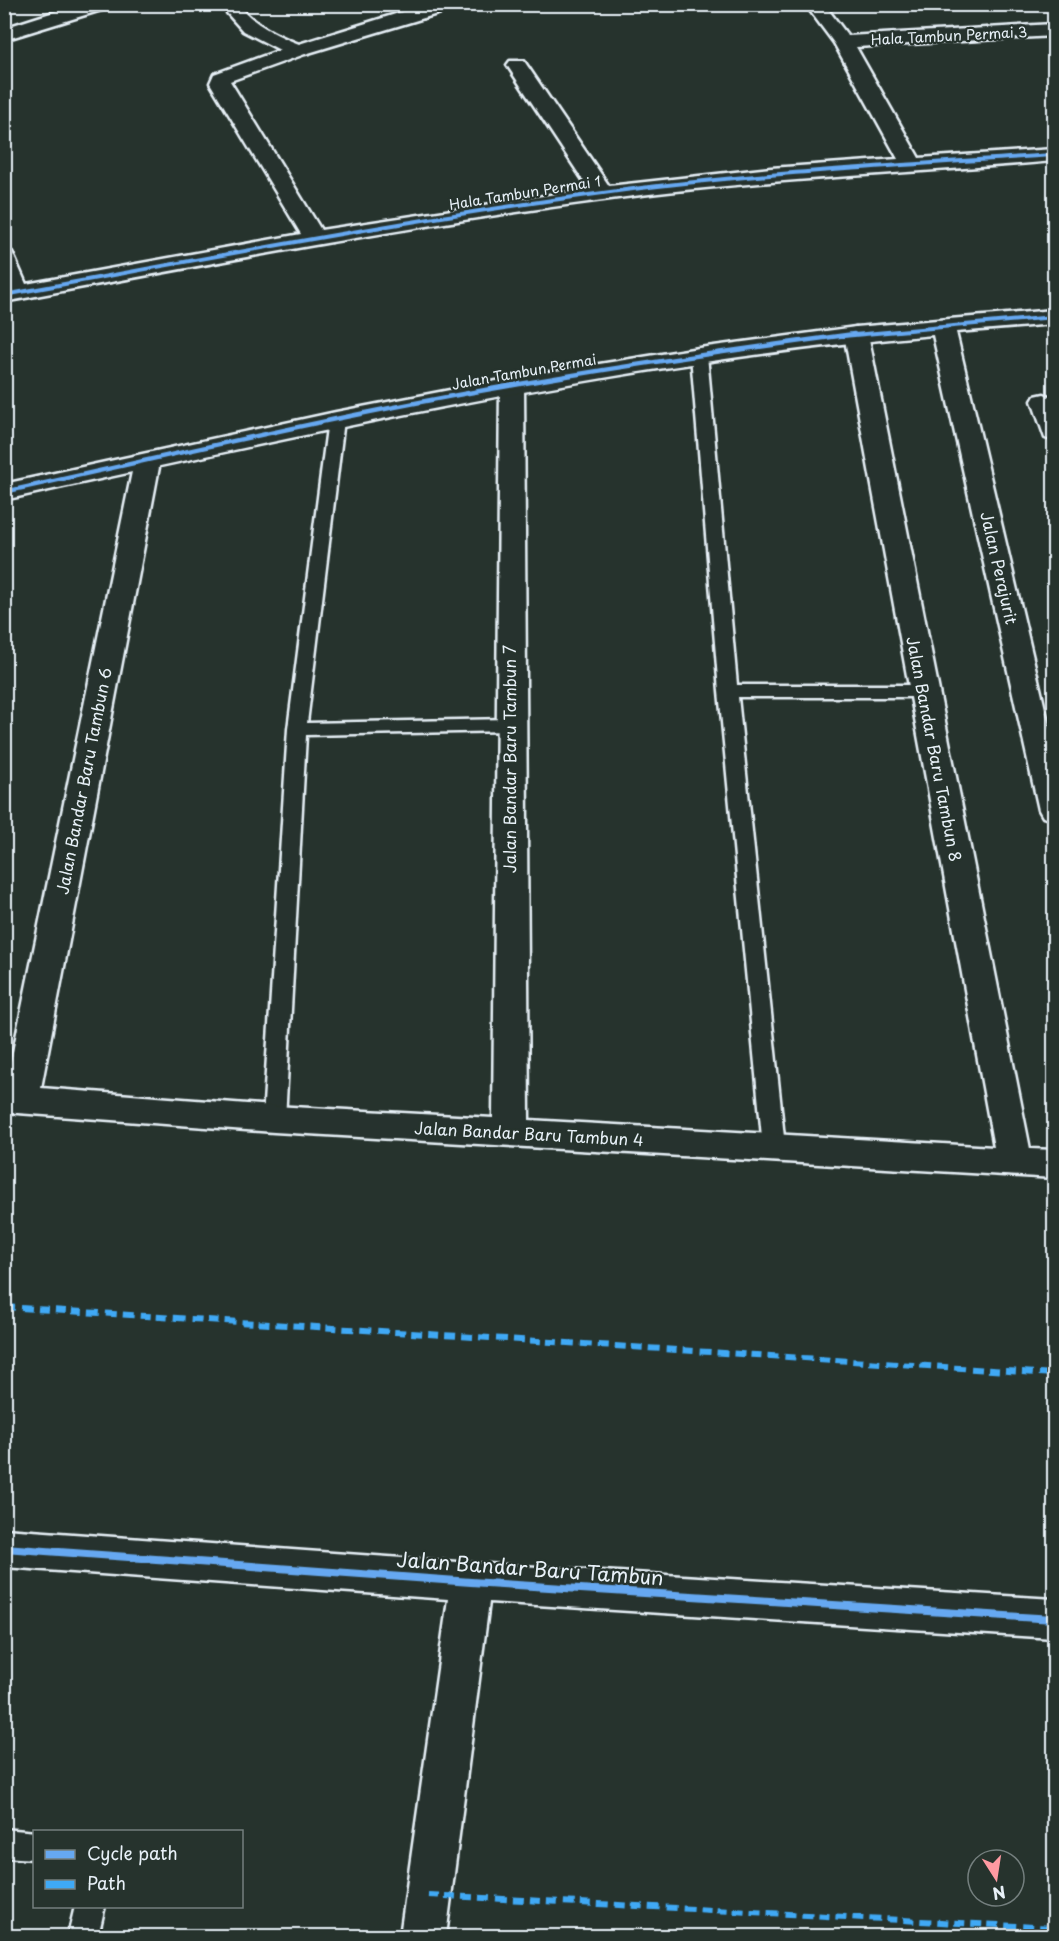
<svg xmlns="http://www.w3.org/2000/svg" width="1059" height="1941" font-family="'Playpen Sans',sans-serif">
<style>
.lines{fill:none;stroke-linecap:round;stroke-linejoin:round}
.lane-casing{stroke:#e8f1f8;stroke-width:5}
.street-casing{stroke:#e8f1f8;stroke-width:5}
.secondary-casing{stroke:#e8f1f8;stroke-width:5}
.lane{fill:#26332d;fill-rule:evenodd}
.street{fill:#26332d;fill-rule:evenodd}
.secondary{fill:#26332d;fill-rule:evenodd}
.quiet{stroke:#3fa9f5;stroke-width:6;stroke-dasharray:11 6;stroke-linecap:butt}
.cycleway-far2-casing{stroke:#26332d;stroke-width:6}
.cycleway-far1-casing{stroke:#26332d;stroke-width:8}
.cycleway-casing{stroke:#26332d;stroke-width:11}
.cycleway-far2{stroke:#66a8f1;stroke-width:4}
.cycleway-far1{stroke:#66a8f1;stroke-width:4.5}
.cycleway{stroke:#66a8f1;stroke-width:8}
.labels{text-anchor:middle;stroke-width:4.5;stroke-linejoin:round;paint-order:stroke}
.far-street-label{font-size:14px;fill:#e8f1f8;stroke:#26332d}
.street-label{font-size:16px;fill:#e8f1f8;stroke:#26332d}
.near-street-label{font-size:20px;fill:#e8f1f8;stroke:#26332d}
</style>
<rect width="100%" height="100%" fill="#26332d"/>
<filter id="ink" filterUnits="userSpaceOnUse"><feTurbulence type="fractalNoise" baseFrequency=".0167" numOctaves="2"/><feDisplacementMap in="SourceGraphic" scale="12" xChannelSelector="R" yChannelSelector="G"/><feConvolveMatrix kernelMatrix="1 2 1 2 8 2 1 2 1" color-interpolation-filters="sRGB"/></filter>
<g filter="url(#ink)">
<g class="lines">
<g class="lane-casing">
<g id="lane">
<polygon points="699,350 707,355 737,685 923,685 930,687 932,691 930,695 923,697 738,697 785,1147 782,1153 774,1156 766,1153 763,1147 719,691 691,355"/>
<polygon points="336,415 344,420 307,723 510,719 517,721 519,725 517,729 510,731 306,735 285,1119 282,1125 274,1128 266,1125 263,1119 288,729 328,420"/>
<polygon points="4,1829 36,1832 34,1859 4,1857"/>
<polygon points="75,1906 105,1906 98,1936 68,1936"/>
</g>
</g>
<g class="street-casing">
<g id="street">
<polygon points="79,4 110,4 108,8 4,40 4,28"/>
<path d="M219,4H238C253,24 276,35 299,44L428,4H459L457,8L305,54L230,81L321,230L589,189L507,65L510,61H524L609,186L771,168L898,159L834,43L805,4H824L848,36L1054,24V36L856,47L919,158L1054,149V161C904,174 753,179 603,200C403,226 204,265 4,302V250L12,252L26,284L301,234L210,83L214,74L280,50L243,31Z"/>
<polygon points="856,327 864,329 868,334 1030,1149 1054,1150 1054,1178 274,1132 4,1112 4,1086 6,1086 134,462 138,457 147,454 156,457 160,462 41,1088 274,1106 493,1118 500,385 503,380 512,378 521,380 524,385 529,1120 994,1147 844,334 848,329"/>
<polygon points="1044,394 1054,398 1054,441 1045,438 1032,401 1035,396"/>
<polygon points="4,1529 471,1563 1054,1599 1054,1638 489,1602 446,1936 400,1936 448,1599 4,1567"/>
</g>
</g>
<g class="secondary-casing">
<path id="secondary" d="M1054,310V324L956,332L1054,747V820L1043,817L1039,810L933,335C619,362 312,433 4,500V484L336,412L512,378L699,348L856,327Z"/>
</g>
<use href="#lane" class="lane"/>
<use href="#street" class="street"/>
<use href="#secondary" class="secondary"/>
<g class="quiet">
<polyline points="4,1307 1054,1374"/>
<polyline points="428,1895 1054,1928"/>
</g>
<g class="cycleway-far2-casing">
<g id="cycleway-far2">
<path d="M4,295C203,259 402,220 603,193C752,173 903,165 1054,155"/>
<polyline points="843,336 1054,317"/>
</g>
</g>
<g class="cycleway-far1-casing">
<path id="cycleway-far1" d="M4,492C173,455 343,414 514,385C627,365 740,349 854,334"/>
</g>
<g class="cycleway-casing">
<polyline id="cycleway" points="4,1548 471,1582 1054,1619"/>
</g>
<use href="#cycleway-far2" class="cycleway-far2"/>
<use href="#cycleway-far1" class="cycleway-far1"/>
<use href="#cycleway" class="cycleway"/>
</g>
</g>
<g class="labels">
<g class="far-street-label">
<text transform="translate(949 36) rotate(-3)" y="5">Hala Tambun Permai 3</text>
<text transform="translate(525 193) rotate(-9)" y="5">Hala Tambun Permai 1</text>
<text transform="translate(524 372) rotate(-10)" y="5">Jalan Tambun Permai</text>
</g>
<g class="street-label">
<text transform="translate(999 568) rotate(77)" y="6">Jalan Perajurit</text>
<text transform="translate(934 749) rotate(79)" y="6">Jalan Bandar Baru Tambun 8</text>
<text transform="translate(510 759) rotate(-90)" y="6">Jalan Bandar Baru Tambun 7</text>
<text transform="translate(84 781) rotate(-79)" y="6">Jalan Bandar Baru Tambun 6</text>
<text transform="translate(529 1134) rotate(3)" y="6">Jalan Bandar Baru Tambun 4</text>
</g>
<g class="near-street-label">
<text transform="translate(530 1569) rotate(4)" y="7">Jalan Bandar Baru Tambun</text>
</g>
</g>
<rect width="1059" height="1941" fill="none" stroke="#26332d" stroke-width="24"/>
<rect x="12" y="12" width="1035" height="1917" fill="none" stroke="#e8f1f8" stroke-width="2" filter="url(#ink)"/>
<rect x="33" y="1830" width="210" height="78" fill="#26332d" stroke="#747f7e" stroke-width="1.5"/>
<rect x="45" y="1850" width="30" height="9" fill="#66a8f1" stroke="#747f7e" stroke-width="1.5"/>
<text x="87" y="1860" font-size="18" fill="#e8f1f8">Cycle path</text>
<rect x="45" y="1880" width="30" height="9" fill="#3fa9f5" stroke="#747f7e" stroke-width="1.5"/>
<text x="87" y="1890" font-size="18" fill="#e8f1f8">Path</text>
<g transform="translate(996 1878) rotate(168)"><circle r="28" fill="#26332d" stroke="#747f7e" stroke-width="1.5"/>
<path d="M0-4.5L10 22L0 15L-10 22Z" fill="#ff9aa2"/>
<text y="-9" font-size="16" font-weight="bold" text-anchor="middle" fill="#e8f1f8">N</text>
</g>
</svg>
